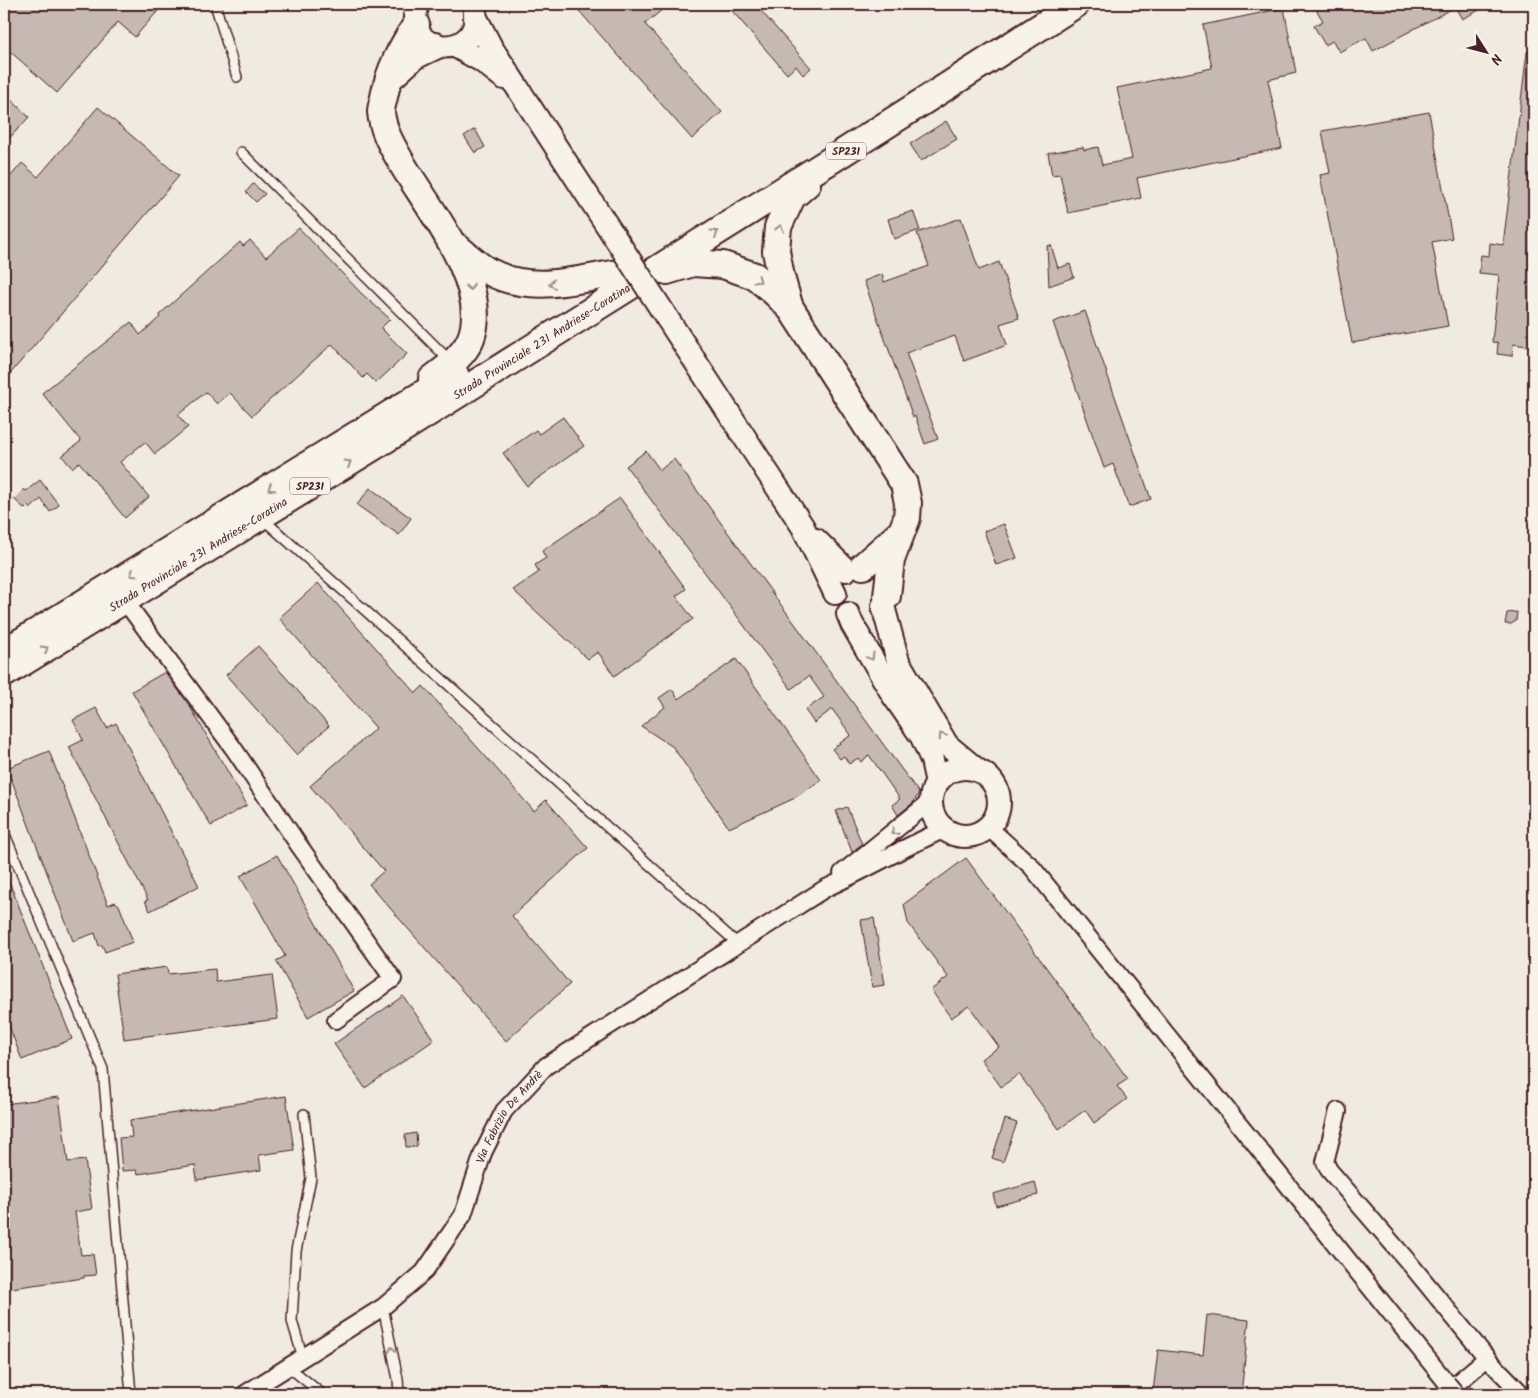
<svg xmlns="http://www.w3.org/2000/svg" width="1538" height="1398" font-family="Kalam,sans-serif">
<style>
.building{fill:#c6b8b3;stroke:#4a1f2b}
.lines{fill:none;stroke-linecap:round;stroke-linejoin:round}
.lane-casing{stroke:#4a1f2b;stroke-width:12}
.street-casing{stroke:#4a1f2b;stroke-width:20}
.secondary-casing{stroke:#4a1f2b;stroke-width:26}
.primary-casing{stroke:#4a1f2b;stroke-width:30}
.lane{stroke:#f7f3e8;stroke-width:9}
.street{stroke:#f7f3e8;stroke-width:16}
.secondary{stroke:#f7f3e8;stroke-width:22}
.primary{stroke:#f7f3e8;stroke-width:26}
.street-bridge-casing{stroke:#4a1f2b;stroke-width:20;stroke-linecap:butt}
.secondary-bridge-casing{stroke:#4a1f2b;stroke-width:26;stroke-linecap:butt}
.street-bridge{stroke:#f7f3e8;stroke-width:16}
.secondary-bridge{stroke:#f7f3e8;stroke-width:22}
.oneway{stroke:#a0898a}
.labels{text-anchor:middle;stroke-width:4;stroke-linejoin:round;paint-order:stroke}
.shield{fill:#f7f3e8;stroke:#7e5f64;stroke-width:1}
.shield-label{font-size:11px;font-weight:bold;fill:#4a1f2b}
.street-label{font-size:12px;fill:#4a1f2b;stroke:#f7f3e8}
</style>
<rect width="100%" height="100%" fill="#f0ebe0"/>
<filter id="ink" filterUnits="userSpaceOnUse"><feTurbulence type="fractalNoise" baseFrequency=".02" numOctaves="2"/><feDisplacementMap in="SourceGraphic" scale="10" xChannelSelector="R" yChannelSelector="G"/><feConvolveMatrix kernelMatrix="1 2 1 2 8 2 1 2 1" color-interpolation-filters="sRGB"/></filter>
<g filter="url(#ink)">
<g class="building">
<polygon points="4,4 164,4 135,37 118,22 57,93 4,46"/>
<polygon points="573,4 669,4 645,24 722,112 692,139"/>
<polygon points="726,4 755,4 811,68 803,75 796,66 787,74"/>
<polygon points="1313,4 1491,4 1462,19 1455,7 1373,51 1366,38 1339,52 1333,41 1325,45 1314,26 1323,21"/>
<polygon points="1284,8 1296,73 1268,80 1282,148 1137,178 1141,198 1068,213 1060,174 1052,175 1048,153 1083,147 1084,150 1098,147 1102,165 1132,159 1117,88 1212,68 1203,25"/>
<polygon points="1527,52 1534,52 1534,347 1513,344 1512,356 1497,354 1498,343 1492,342 1499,275 1479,273 1481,255 1489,256 1490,243 1503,245"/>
<polygon points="4,93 29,117 4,144"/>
<polygon points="98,107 179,176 4,381 4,184 22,163 38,177"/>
<polygon points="1429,112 1452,238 1432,242 1448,326 1352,343 1320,175 1330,173 1322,131"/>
<polygon points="946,121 957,139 921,161 910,144"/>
<polygon points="475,129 485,147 475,153 464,136"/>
<polygon points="253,184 265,194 256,202 246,192"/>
<polygon points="913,211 920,230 894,239 888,219"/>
<polygon points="961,218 979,270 999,262 1019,318 1000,324 1007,345 964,361 955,336 906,353 938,439 925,444 915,416 913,417 864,281 882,274 884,282 929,266 917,233"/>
<polygon points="299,228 361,293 390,319 381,328 407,354 376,383 367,374 363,378 332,344 252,416 230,393 217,404 206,392 178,415 188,427 155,454 145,442 120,462 149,497 125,518 79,462 72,468 62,456 81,441 42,393 131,322 140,335 160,317 159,315 240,242 243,246 250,240 266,257"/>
<polygon points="1051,245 1058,268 1070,264 1074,277 1049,286 1047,246"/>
<polygon points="1085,311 1151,499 1129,507 1113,464 1104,468 1053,322"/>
<polygon points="563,417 584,446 527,486 503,453 536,430 539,434"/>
<polygon points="646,451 660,470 674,459 919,793 913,803 898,815 892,805 900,799 869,755 861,762 858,758 849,764 844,756 840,759 832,749 851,735 832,709 814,723 805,710 824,697 809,676 791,689 626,466"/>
<polygon points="40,480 59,505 50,512 41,499 30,509 28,506 25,509 14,499 24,489 26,491"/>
<polygon points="370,488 411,518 399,535 357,505"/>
<polygon points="620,498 686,589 676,596 693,619 614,676 598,652 588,659 513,590 539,572 535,565 546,558 542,551"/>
<polygon points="1004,524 1017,558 996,565 984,531"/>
<polygon points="318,583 416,693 423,686 534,811 546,800 588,848 512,916 570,984 506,1041 369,884 384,871 310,786 376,728 279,618"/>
<polygon points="1517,612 1516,621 1511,624 1505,624 1507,613"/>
<polygon points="258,646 329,726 297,755 226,675"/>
<polygon points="736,659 821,780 793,799 729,828 673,747 641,726 665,707 659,698 672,689 678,699"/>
<polygon points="165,672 188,703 247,805 211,826 132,691"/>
<polygon points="96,708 107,728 116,723 199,886 150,911 145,901 148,900 69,747 83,740 73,720"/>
<polygon points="49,751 108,905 115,902 119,905 133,942 105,952 102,945 99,946 95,933 73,941 7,768"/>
<polygon points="847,807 862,844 852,852 836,811"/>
<polygon points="277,855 354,991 308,1017 276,961 285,956 240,876"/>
<polygon points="966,858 1128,1079 1117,1086 1127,1099 1094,1123 1085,1110 1059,1129 1019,1074 1001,1087 981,1059 999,1047 969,1006 951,1018 931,990 948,977 908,923 904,904"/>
<polygon points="4,869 72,1039 22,1060 4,1013"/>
<polygon points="874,918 885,985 872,987 861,920"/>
<polygon points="167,967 168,974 215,969 216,982 272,975 278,1019 124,1039 115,974"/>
<polygon points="403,996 434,1040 365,1088 334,1044"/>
<polygon points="286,1096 294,1150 259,1155 261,1170 197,1180 195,1165 138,1174 137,1170 122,1171 119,1138 132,1137 130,1120"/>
<polygon points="59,1097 68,1162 85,1160 92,1209 75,1212 81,1255 93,1254 96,1275 84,1276 84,1278 4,1289 4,1104"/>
<polygon points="1005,1119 1017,1123 1003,1162 992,1158"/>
<polygon points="416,1133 417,1146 406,1147 405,1135"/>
<polygon points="1035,1182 1038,1195 996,1206 993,1194"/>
<polygon points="1207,1315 1249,1320 1241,1394 1172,1394 1153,1392 1158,1350 1203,1355"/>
</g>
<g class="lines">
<g class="lane-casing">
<g id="lane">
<polyline points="215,4 237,77"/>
<polyline points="241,152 450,361"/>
<polyline points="263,519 738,944"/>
<polyline points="4,832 103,1069 131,1394"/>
<polyline points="383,1307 398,1379 399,1394"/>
<polyline points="303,1358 292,1321 296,1251 311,1178 304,1114"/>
<polyline points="289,1367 322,1394"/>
</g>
</g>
<g class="street-casing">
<g id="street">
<polyline points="125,601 234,749 298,844 393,979 336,1020"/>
<polyline points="988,827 1031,866 1447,1383"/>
<polyline points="842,873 931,801"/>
<polyline points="1338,1111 1325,1162 1329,1170 1411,1265 1487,1358 1522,1394"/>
<path id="s1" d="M245,1394L383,1307L424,1272L463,1215L483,1153L504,1111L546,1066L826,888C866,870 904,847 945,829"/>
<polyline points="1444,1394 1487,1358"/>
</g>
</g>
<g class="secondary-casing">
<g id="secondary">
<path d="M418,4C398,59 488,61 474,7"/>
<polyline points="475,16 491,47 612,233"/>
<polyline points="455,46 482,61 504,78"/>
<polyline points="667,318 803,527 835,593"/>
<polyline points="816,540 846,570"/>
<polyline points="883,606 898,661 947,745 977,770"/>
<polyline points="848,614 852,624 893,695 922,737 932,760 937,783"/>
<circle cx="965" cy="802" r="34"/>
</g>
</g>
<g class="primary-casing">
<g id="primary">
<path d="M416,25C401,48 389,70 384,97C383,102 381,107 381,112C383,133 394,149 404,167C430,210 491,286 471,338C464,356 446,368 432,379"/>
<polyline points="391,77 414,56 435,46"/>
<path d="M457,247C467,255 477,265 488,271C529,294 574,280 618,273"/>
<polyline points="667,271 693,263 723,265 755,276 776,294 791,309 904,484 908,503 907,518 891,560 887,596"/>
<polyline points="790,308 781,277 776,251 778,227 792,197 807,184"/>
<polyline points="863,566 899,534"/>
<polyline points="4,652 455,374"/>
<path id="s2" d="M4,674L401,430L836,157L1076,4"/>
</g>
</g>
<use href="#lane" class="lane"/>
<use href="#street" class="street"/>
<use href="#secondary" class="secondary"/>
<use href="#primary" class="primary"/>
<g class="street-bridge-casing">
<polyline id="street-bridge" points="1447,1383 1456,1394"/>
</g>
<g class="secondary-bridge-casing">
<polyline id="secondary-bridge" points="612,233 667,318"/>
</g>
<use href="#street-bridge" class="street-bridge"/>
<use href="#secondary-bridge" class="secondary-bridge"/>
</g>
<defs><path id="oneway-chevron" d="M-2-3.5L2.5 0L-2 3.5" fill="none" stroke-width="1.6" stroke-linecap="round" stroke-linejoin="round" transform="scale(1.25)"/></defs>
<g class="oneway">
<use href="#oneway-chevron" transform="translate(780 228) rotate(-76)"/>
<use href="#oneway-chevron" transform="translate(715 233) rotate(-32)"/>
<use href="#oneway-chevron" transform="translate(758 280) rotate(36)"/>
<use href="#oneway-chevron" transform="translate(552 284) rotate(173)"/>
<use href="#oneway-chevron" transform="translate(470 287) rotate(79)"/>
<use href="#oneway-chevron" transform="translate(348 463) rotate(-32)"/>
<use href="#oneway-chevron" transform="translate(271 488) rotate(148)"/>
<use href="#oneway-chevron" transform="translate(133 574) rotate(148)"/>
<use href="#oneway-chevron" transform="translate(45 649) rotate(-31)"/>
<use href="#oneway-chevron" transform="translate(871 657) rotate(59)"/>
<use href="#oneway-chevron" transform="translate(942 736) rotate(-124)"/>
<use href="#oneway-chevron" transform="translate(894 832) rotate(140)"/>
<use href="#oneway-chevron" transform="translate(392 1350) rotate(-102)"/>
</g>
</g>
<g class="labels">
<g class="shield">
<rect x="826" y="142.5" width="40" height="17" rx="4"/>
<rect x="290" y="477.5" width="40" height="17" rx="4"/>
</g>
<g class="shield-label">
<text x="846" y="155">SP231</text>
<text x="310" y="490">SP231</text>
</g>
<g class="street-label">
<text dy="4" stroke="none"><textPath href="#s2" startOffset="632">Strada Provinciale 231 Andriese-Coratina</textPath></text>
<text dy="4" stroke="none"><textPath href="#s2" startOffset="228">Strada Provinciale 231 Andriese-Coratina</textPath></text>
<text dy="4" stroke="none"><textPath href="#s1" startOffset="396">Via Fabrizio De Andrè</textPath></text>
</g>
</g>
<rect width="1538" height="1398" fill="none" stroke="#f7f3e8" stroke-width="20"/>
<rect x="10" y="10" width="1518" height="1378" fill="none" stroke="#4a1f2b" stroke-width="2" filter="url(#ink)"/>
<g transform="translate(1486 52) rotate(126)" stroke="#f7f3e8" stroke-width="4" paint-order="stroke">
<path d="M0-4L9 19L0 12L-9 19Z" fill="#4a1f2b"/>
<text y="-8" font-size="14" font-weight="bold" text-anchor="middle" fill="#4a1f2b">N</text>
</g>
</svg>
